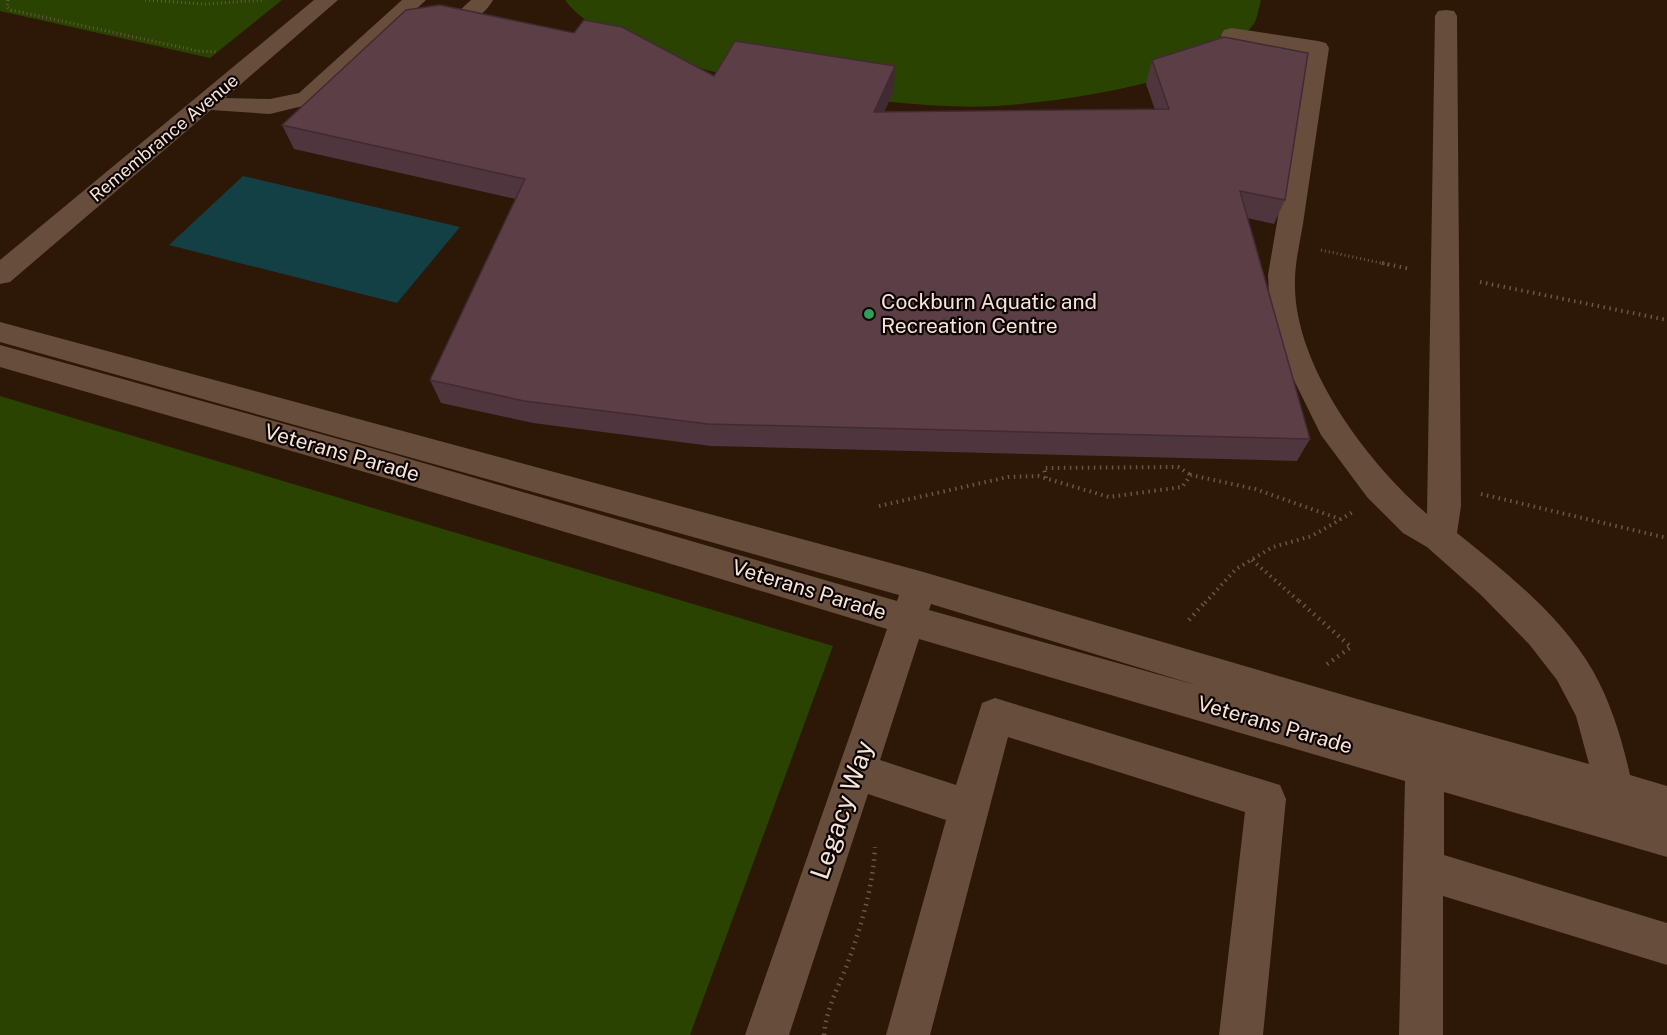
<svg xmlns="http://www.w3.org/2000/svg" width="1667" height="1035" font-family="'Public Sans',sans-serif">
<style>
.green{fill:#2b4301}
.water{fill:#134045}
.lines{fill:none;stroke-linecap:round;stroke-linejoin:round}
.path-far2{stroke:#6a5648;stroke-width:3;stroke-dasharray:1 3;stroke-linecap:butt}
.path-far1{stroke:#6a5648;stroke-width:4;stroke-dasharray:1.5 4.5;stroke-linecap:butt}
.path{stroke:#6a5648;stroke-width:4.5;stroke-dasharray:1.5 5;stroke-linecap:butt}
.minor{fill:#674d3c;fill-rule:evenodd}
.wall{fill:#4f353d}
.shaded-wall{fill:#402b32}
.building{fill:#5c3e47;stroke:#402b32;stroke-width:1.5}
.leisure-dot{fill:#2e9e5b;stroke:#0e0502;stroke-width:2}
.labels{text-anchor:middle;stroke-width:4.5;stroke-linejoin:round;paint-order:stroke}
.far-street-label{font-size:18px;fill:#f4e4da;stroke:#0e0502}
.poi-label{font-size:21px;fill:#f4e4da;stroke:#0e0502;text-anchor:start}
.street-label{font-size:21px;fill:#f4e4da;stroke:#0e0502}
.near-street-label{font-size:26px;fill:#f4e4da;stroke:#0e0502}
</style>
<rect width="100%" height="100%" fill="#2d1707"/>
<g class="green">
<polygon points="0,0 282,0 210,58 0,11"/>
<path d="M565,0H1261C1259,7 1258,15 1255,22C1250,30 1225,55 1217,61C1206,68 1187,71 1174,75C1119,92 1053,102 996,106C905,112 620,76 565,0Z"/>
<polygon points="0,396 833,646 690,1035 0,1035"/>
</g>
<polygon class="water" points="243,176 460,227 397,303 169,245"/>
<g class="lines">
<g class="path-far2">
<polyline points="8,0 7,7 11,10 198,51 217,52"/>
<polyline points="145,0 205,4 265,0"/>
<polyline points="1321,250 1390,265"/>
</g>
<g class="path-far1">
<polyline points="1382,263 1410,269"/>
<polyline points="1480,282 1667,320"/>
<polyline points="1046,478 1044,468 1178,467 1191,475"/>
<polyline points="1481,494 1667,538"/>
<polyline points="879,506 1008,477 1038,476 1109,497 1182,487 1191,475 1255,489 1340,519"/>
<polyline points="1252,560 1301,603"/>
<polyline points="1205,603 1236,569 1273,547 1312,536 1353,512"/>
</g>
<g class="path">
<polyline points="1299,601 1351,647 1326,665"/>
<polyline points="1189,620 1206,601"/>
<path d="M824,1035C826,1009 838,988 847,965C861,927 873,887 875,847"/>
</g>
<g class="minor">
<polygon points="314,0 338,0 225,98 270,99 299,93 402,0 426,0 315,103 270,114 211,110 10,282 0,284 0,260"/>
<path d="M471,0H493C480,24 447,33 421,27L418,22L421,17L459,11Z"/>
<path d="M1446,10L1454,11L1457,16L1461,506L1457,533C1506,572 1562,617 1593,671C1611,703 1622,739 1630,775L1667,786V857L1444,792V855L1667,923V965L1443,896V1035H1399L1405,781L919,639L880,760L956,785L982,703L995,698L1280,785L1286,799L1263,1035H1219L1245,812L1008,737L930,1035H886L946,820L868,794L789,1035H745L887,629L389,479L0,367V345L389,453L897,601L899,595L0,342V322L920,571L1371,703L1589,764L1576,716L1557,680L1529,644L1481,595L1427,547L1403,533L1367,497L1321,435L1283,358L1270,315L1268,275L1306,53L1224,40L1221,35L1224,30L1232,28L1318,41L1326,43L1329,48C1321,102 1313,156 1305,210C1302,236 1294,261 1295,287C1296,368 1368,463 1427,514L1435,16L1438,11ZM931,604L1196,685L929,610Z"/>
</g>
</g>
<polygon class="wall" points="1152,60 1285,200 1274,224 1247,218 1310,439 1297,461 711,446 533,423 441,403 430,380 516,199 294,149 282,125 714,76 894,90 884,112 1155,110 1146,84"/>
<polygon class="shaded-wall" points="895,66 894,90 874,135 874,112"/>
<polygon class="building" points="440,5 574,33 584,20 622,27 714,76 735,41 895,66 874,112 1169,109 1152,60 1224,37 1308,53 1285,200 1240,191 1310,439 708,424 524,401 430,380 525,179 282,125 406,10"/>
<circle class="leisure-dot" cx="869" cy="314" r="6"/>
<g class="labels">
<g class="far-street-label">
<text transform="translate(164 138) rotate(-40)" y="6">Remembrance Avenue</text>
</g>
<g class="poi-label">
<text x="881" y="309">Cockburn Aquatic and<tspan x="881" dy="24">Recreation Centre</tspan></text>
</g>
<g class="street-label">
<text transform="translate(342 453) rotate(16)" y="7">Veterans Parade</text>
<text transform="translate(809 590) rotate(17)" y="7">Veterans Parade</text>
<text transform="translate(1275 725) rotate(16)" y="7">Veterans Parade</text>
</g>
<g class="near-street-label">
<text transform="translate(842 810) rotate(-71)" y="9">Legacy Way</text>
</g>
</g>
</svg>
